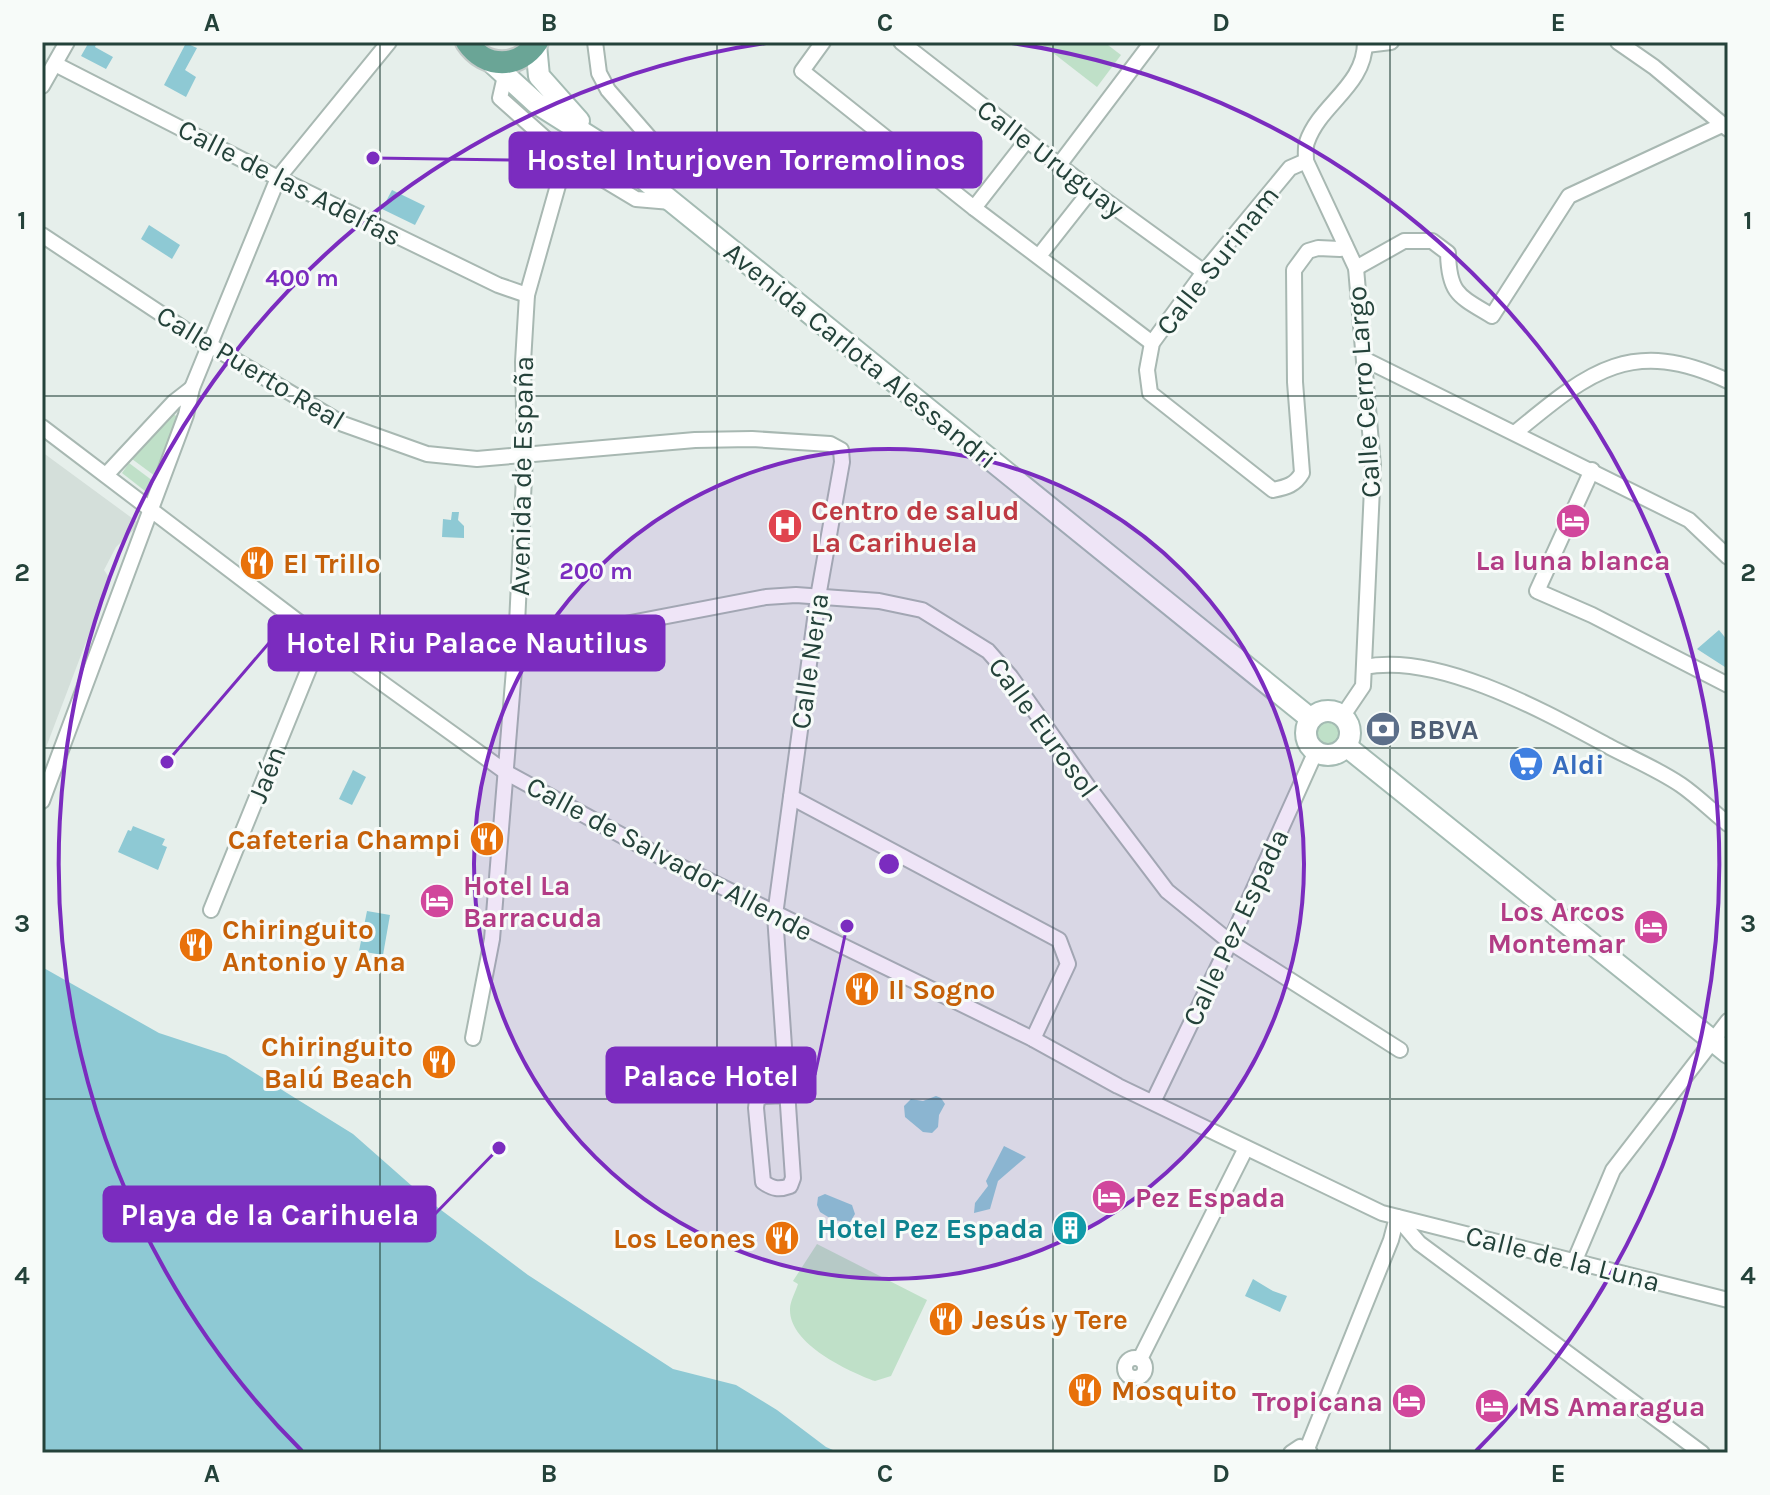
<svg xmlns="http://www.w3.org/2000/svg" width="1770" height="1495" font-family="Karla,sans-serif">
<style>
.built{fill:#d4dfda}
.green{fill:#bfe0c8}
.water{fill:#8ec9d4}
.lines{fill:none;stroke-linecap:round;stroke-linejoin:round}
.street-casing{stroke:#a8b8b2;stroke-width:18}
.secondary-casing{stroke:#a4bbb3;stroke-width:24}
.primary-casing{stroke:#c2cac8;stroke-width:26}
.street{stroke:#fff;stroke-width:14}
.secondary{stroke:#fff;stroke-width:20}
.primary{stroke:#6aa596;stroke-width:22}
.grid{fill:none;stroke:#24423a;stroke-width:2;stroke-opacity:0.55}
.ring{fill:none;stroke:#7b2cbf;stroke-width:4}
.labels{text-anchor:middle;stroke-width:6;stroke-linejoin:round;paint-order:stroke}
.street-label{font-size:28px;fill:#24423a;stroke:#f7fbf9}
.health-label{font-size:28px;font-weight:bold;fill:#be3a42;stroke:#f7fbf9;text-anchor:start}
.hotel-label{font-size:28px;font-weight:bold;fill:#b23c85;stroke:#f7fbf9;text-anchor:start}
.food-label{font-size:28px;font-weight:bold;fill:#c56008;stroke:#f7fbf9;text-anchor:start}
.service-label{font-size:28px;font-weight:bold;fill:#4e5e75;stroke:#f7fbf9;text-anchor:start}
.shop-label{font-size:28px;font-weight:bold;fill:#366cbe;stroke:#f7fbf9;text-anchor:start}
.culture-label{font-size:28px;font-weight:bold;fill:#0d838f;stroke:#f7fbf9;text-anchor:end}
.centre{fill:#7b2cbf;stroke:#f7fbf9;stroke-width:4}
.ring-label{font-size:24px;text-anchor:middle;font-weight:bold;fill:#7b2cbf;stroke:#f7fbf9;stroke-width:6;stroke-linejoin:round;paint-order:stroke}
.leader{fill:none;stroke:#7b2cbf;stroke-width:3}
.callout-dot{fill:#7b2cbf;stroke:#f7fbf9;stroke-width:3}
.callout{fill:#7b2cbf;stroke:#7b2cbf;stroke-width:3}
.callout-label{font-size:30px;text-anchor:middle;font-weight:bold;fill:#fff}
.neatline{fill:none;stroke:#24423a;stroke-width:3}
.grid-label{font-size:26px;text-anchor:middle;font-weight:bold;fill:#24423a}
</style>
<rect width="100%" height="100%" fill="#e6efeb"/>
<polygon class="built" points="42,452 140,524 116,547 104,570 108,576 108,584 42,758"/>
<g class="green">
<polygon points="1039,42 1104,42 1121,55 1097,87"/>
<polygon points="173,414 178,417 155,476 132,459"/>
<polygon points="129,463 153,481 149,491 145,491 122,473"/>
<circle cx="1327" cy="734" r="12"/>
<path d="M817,1244L927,1300L891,1376L875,1381C848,1371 789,1344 790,1309C790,1301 796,1291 798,1284L793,1281Z"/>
</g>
<g class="water">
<polygon points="89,42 97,42 95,47 113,57 106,69 81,56"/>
<polygon points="186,43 197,48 185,70 196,77 186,97 164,85"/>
<polygon points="392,190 425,206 415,225 382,209"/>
<polygon points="149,225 180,245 172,259 141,239"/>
<polygon points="452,512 459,512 458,520 464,526 464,538 442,537 443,519 451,520"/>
<polygon points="1719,630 1728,641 1725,649 1728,651 1728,669 1697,649"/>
<polygon points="353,770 366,777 352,805 339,799"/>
<polygon points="133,826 165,839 162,845 167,847 158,870 118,852 128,830 131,831"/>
<polygon points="367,911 390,915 383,955 359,951"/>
<polygon points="42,967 159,1033 226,1055 353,1134 429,1201 528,1275 673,1369 736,1385 777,1410 826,1447 840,1453 42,1453"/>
<polygon points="936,1096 941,1098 945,1104 939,1115 938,1127 932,1133 923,1132 905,1117 904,1106 911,1099 923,1101"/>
<polygon points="1004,1146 1026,1157 998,1181 990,1209 974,1213 975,1203 988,1186 986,1181"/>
<polygon points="825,1194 852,1205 855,1214 849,1224 841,1225 841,1221 833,1220 820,1212 817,1205 818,1197"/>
<polygon points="1253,1279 1273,1291 1287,1296 1280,1312 1245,1296"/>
</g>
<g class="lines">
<g class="street-casing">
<g id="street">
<polyline points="595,42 599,73 608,90 661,151 664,171 658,192"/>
<polyline points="823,42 802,71 974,208 1152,343"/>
<polyline points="901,42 1091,190 1204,272"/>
<polyline points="1618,42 1654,67 1728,129"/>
<polyline points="1366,45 1391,42"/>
<polyline points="55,64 278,178 498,285 527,295"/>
<polyline points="505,76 500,98 566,157 636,199 671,202"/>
<polyline points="42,86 67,42"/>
<path d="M1306,161L1290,168L1204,272L1152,343L1147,370L1150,393L1273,490C1287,487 1295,485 1302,473L1295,382L1294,270L1308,251L1318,248L1340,249L1345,245"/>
<polyline points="1059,165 1152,42"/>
<polyline points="974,208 1027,140"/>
<path d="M42,235L196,337L343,424L427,454L477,459L695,440L752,439L830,444L841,450L842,462L818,597L775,915L793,1178L790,1186C779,1190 773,1189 763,1182L756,1108L757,1100L764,1096L786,1095"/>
<polyline points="1039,256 1091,190"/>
<path d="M1356,268L1404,241H1432L1448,253C1449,294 1459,296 1492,316L1569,196L1722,125"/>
<polyline points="1364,359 1689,520 1728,557"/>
<polyline points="42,427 321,639 507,773 665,859 1033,1039 1118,1086 1382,1213 1728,1300"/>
<path d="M1516,432C1589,372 1631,336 1728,381"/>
<polyline points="1592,470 1537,591 1592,615 1728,685"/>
<polyline points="106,475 174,402 192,388"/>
<polyline points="516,645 766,597 796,595 879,601 922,610 988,651 1010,676 1089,788 1167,891 1230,942 1400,1050"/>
<path d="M1364,667C1439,652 1545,712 1610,747C1633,759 1659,770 1681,785C1697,796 1712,811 1728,824"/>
<path d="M1342,717L1363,686L1373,466L1356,268L1306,161C1306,155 1305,147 1307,142C1320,104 1365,86 1365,42"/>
<polyline points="791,797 1059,940 1068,964 1033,1039"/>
<polyline points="42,801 186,415 192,388 278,178 389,42"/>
<polyline points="211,910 321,639"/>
<polyline points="473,1038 492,939 516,645 525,456 523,362 527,295 566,157"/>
<polyline points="1153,1102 1230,942 1316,751"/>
<polyline points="1397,1217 1419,1243 1702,1453"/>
<polyline points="1575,1260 1613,1170 1728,1021"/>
<circle cx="1135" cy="1368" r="10"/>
<polyline points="1140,1359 1246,1148"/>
<polyline points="1307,1449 1391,1240 1397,1217"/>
<polyline points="1291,1453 1300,1447 1310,1453"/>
</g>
</g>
<g class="secondary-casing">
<g id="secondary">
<polyline points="536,45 539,76 579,121"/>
<polyline points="490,61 536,103 598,142 1311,719"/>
<circle cx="1328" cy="733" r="22"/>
<polyline points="1346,746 1728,1053"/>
</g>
</g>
<g class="primary-casing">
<path id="primary" d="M467,42C485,69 519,69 537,42"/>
</g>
<use href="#street" class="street"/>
<use href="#secondary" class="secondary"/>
<use href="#primary" class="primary"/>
</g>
<path class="grid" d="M380,42V1453M717,42V1453M1053,42V1453M1390,42V1453M42,396H1728M42,748H1728M42,1099H1728"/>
<circle cx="889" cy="864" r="415" fill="#7b2cbf" fill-opacity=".12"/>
<g class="ring">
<circle cx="889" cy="864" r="415"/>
<path d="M302 1451A830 830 0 0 1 773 42M1005 42A830 830 0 0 1 1476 1451"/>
</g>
<defs>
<g id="hotel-disc" transform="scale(1.8)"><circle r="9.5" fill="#d1479c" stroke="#f7fbf9"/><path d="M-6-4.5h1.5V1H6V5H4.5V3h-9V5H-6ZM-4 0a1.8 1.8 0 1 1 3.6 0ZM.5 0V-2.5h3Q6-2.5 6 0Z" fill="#fff"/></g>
<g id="hospital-disc" transform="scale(1.8)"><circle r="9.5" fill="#e0444e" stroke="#f7fbf9"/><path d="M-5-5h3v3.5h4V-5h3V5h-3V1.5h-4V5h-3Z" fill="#fff"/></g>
<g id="restaurant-disc" transform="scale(1.8)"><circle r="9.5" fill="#e8710a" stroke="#f7fbf9"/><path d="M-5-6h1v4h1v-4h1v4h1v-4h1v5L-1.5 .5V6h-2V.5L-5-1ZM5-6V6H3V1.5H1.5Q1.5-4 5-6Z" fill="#fff"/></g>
<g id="bank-disc" transform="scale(1.8)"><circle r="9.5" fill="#5c6f8a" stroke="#f7fbf9"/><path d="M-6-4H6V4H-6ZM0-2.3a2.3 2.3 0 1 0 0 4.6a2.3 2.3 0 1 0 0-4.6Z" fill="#fff"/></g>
<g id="supermarket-disc" transform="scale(1.8)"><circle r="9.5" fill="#3f7fe0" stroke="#f7fbf9"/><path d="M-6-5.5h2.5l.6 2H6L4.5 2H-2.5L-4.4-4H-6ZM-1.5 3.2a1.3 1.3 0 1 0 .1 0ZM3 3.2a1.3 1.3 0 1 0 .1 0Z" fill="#fff"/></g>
<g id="building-disc" transform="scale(1.8)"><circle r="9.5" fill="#0f9aa8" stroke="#f7fbf9"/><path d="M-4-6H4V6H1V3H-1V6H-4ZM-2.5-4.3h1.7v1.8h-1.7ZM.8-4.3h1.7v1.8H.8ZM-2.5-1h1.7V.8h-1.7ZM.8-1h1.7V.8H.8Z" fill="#fff"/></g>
</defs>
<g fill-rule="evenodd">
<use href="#hotel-disc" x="1573" y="521"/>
<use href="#hospital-disc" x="785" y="526"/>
<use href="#restaurant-disc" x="257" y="563"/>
<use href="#bank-disc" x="1383" y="729"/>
<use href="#supermarket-disc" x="1526" y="764"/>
<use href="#restaurant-disc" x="487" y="839"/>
<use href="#hotel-disc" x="437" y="901"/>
<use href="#hotel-disc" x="1651" y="927"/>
<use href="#restaurant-disc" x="196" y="945"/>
<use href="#restaurant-disc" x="862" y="989"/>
<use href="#restaurant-disc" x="439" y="1062"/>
<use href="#hotel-disc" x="1109" y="1197"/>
<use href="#building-disc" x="1070" y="1228"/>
<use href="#restaurant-disc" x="782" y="1238"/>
<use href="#restaurant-disc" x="946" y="1319"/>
<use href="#restaurant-disc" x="1085" y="1390"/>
<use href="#hotel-disc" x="1409" y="1401"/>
<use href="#hotel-disc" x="1492" y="1406"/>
</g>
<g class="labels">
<g class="street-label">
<text transform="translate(1051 158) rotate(37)" y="10">Calle Uruguay</text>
<text transform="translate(290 182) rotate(27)" y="10">Calle de las Adelfas</text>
<text transform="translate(1217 260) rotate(-52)" y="10">Calle Surinam</text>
<text transform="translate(861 355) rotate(39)" y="10">Avenida Carlota Alessandri</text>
<text transform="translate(251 367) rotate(31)" y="10">Calle Puerto Real</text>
<text transform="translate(1363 392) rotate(-94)" y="10">Calle Cerro Largo</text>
<text transform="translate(521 476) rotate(-89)" y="10">Avenida de España</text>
<text transform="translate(809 661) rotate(-82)" y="10">Calle Nerja</text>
<text transform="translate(1044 727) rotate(54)" y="10">Calle Eurosol</text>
<text transform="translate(266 774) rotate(-68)" y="10">Jaén</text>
<text transform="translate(670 858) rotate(28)" y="10">Calle de Salvador Allende</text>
<text transform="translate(1235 927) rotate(-65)" y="10">Calle Pez Espada</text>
<text transform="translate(1563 1258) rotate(14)" y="10">Calle de la Luna</text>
</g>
<g class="health-label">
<text x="811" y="520">Centro de salud<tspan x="811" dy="32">La Carihuela</tspan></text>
</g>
<g class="hotel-label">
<text x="1573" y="570" text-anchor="middle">La luna blanca</text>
<text x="463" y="895">Hotel La<tspan x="463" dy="32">Barracuda</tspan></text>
<text x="1625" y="921" text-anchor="end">Los Arcos<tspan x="1625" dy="32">Montemar</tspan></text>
<text x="1135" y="1207">Pez Espada</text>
<text x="1383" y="1411" text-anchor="end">Tropicana</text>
<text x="1518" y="1416">MS Amaragua</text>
</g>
<g class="food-label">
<text x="283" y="573">El Trillo</text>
<text x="461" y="849" text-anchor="end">Cafeteria Champi</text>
<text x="222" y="939">Chiringuito<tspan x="222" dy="32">Antonio y Ana</tspan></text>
<text x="888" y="999">Il Sogno</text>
<text x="413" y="1056" text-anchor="end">Chiringuito<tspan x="413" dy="32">Balú Beach</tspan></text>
<text x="756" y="1248" text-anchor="end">Los Leones</text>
<text x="972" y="1329">Jesús y Tere</text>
<text x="1111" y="1400">Mosquito</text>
</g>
<g class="service-label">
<text x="1409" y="739">BBVA</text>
</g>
<g class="shop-label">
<text x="1552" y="774">Aldi</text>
</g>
<g class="culture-label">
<text x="1044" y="1238">Hotel Pez Espada</text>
</g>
</g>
<circle cx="889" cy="864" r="12" class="centre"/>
<g class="ring-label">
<text x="302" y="286">400 m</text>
<text x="596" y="579">200 m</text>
</g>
<path class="leader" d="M373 158L510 160M167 762L269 643M847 926L815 1075M499 1148L435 1214"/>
<g class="callout-dot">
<circle cx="373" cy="158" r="8"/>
<circle cx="167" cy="762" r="8"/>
<circle cx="847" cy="926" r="8"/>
<circle cx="499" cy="1148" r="8"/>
</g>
<g class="callout">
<rect x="510" y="133" width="471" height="54" rx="8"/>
<rect x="269" y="616" width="395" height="54" rx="8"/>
<rect x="607" y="1048" width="208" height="54" rx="8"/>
<rect x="104" y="1187" width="331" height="54" rx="8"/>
</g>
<g class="callout-label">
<text x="746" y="170">Hostel Inturjoven Torremolinos</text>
<text x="467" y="653">Hotel Riu Palace Nautilus</text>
<text x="711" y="1086">Palace Hotel</text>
<text x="270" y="1225">Playa de la Carihuela</text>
</g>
<rect width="1770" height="1495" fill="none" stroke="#f7fbf9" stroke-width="88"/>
<rect x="44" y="44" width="1682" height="1407" class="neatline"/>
<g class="grid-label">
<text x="212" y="31">A</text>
<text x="549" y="31">B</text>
<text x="885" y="31">C</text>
<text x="1221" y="31">D</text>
<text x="1558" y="31">E</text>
<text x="22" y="229">1</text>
<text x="1748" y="229">1</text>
<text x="22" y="581">2</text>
<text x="1748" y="581">2</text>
<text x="22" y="932">3</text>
<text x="1748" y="932">3</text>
<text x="22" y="1284">4</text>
<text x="1748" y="1284">4</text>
<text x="212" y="1482">A</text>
<text x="549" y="1482">B</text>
<text x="885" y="1482">C</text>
<text x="1221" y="1482">D</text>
<text x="1558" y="1482">E</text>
</g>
</svg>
